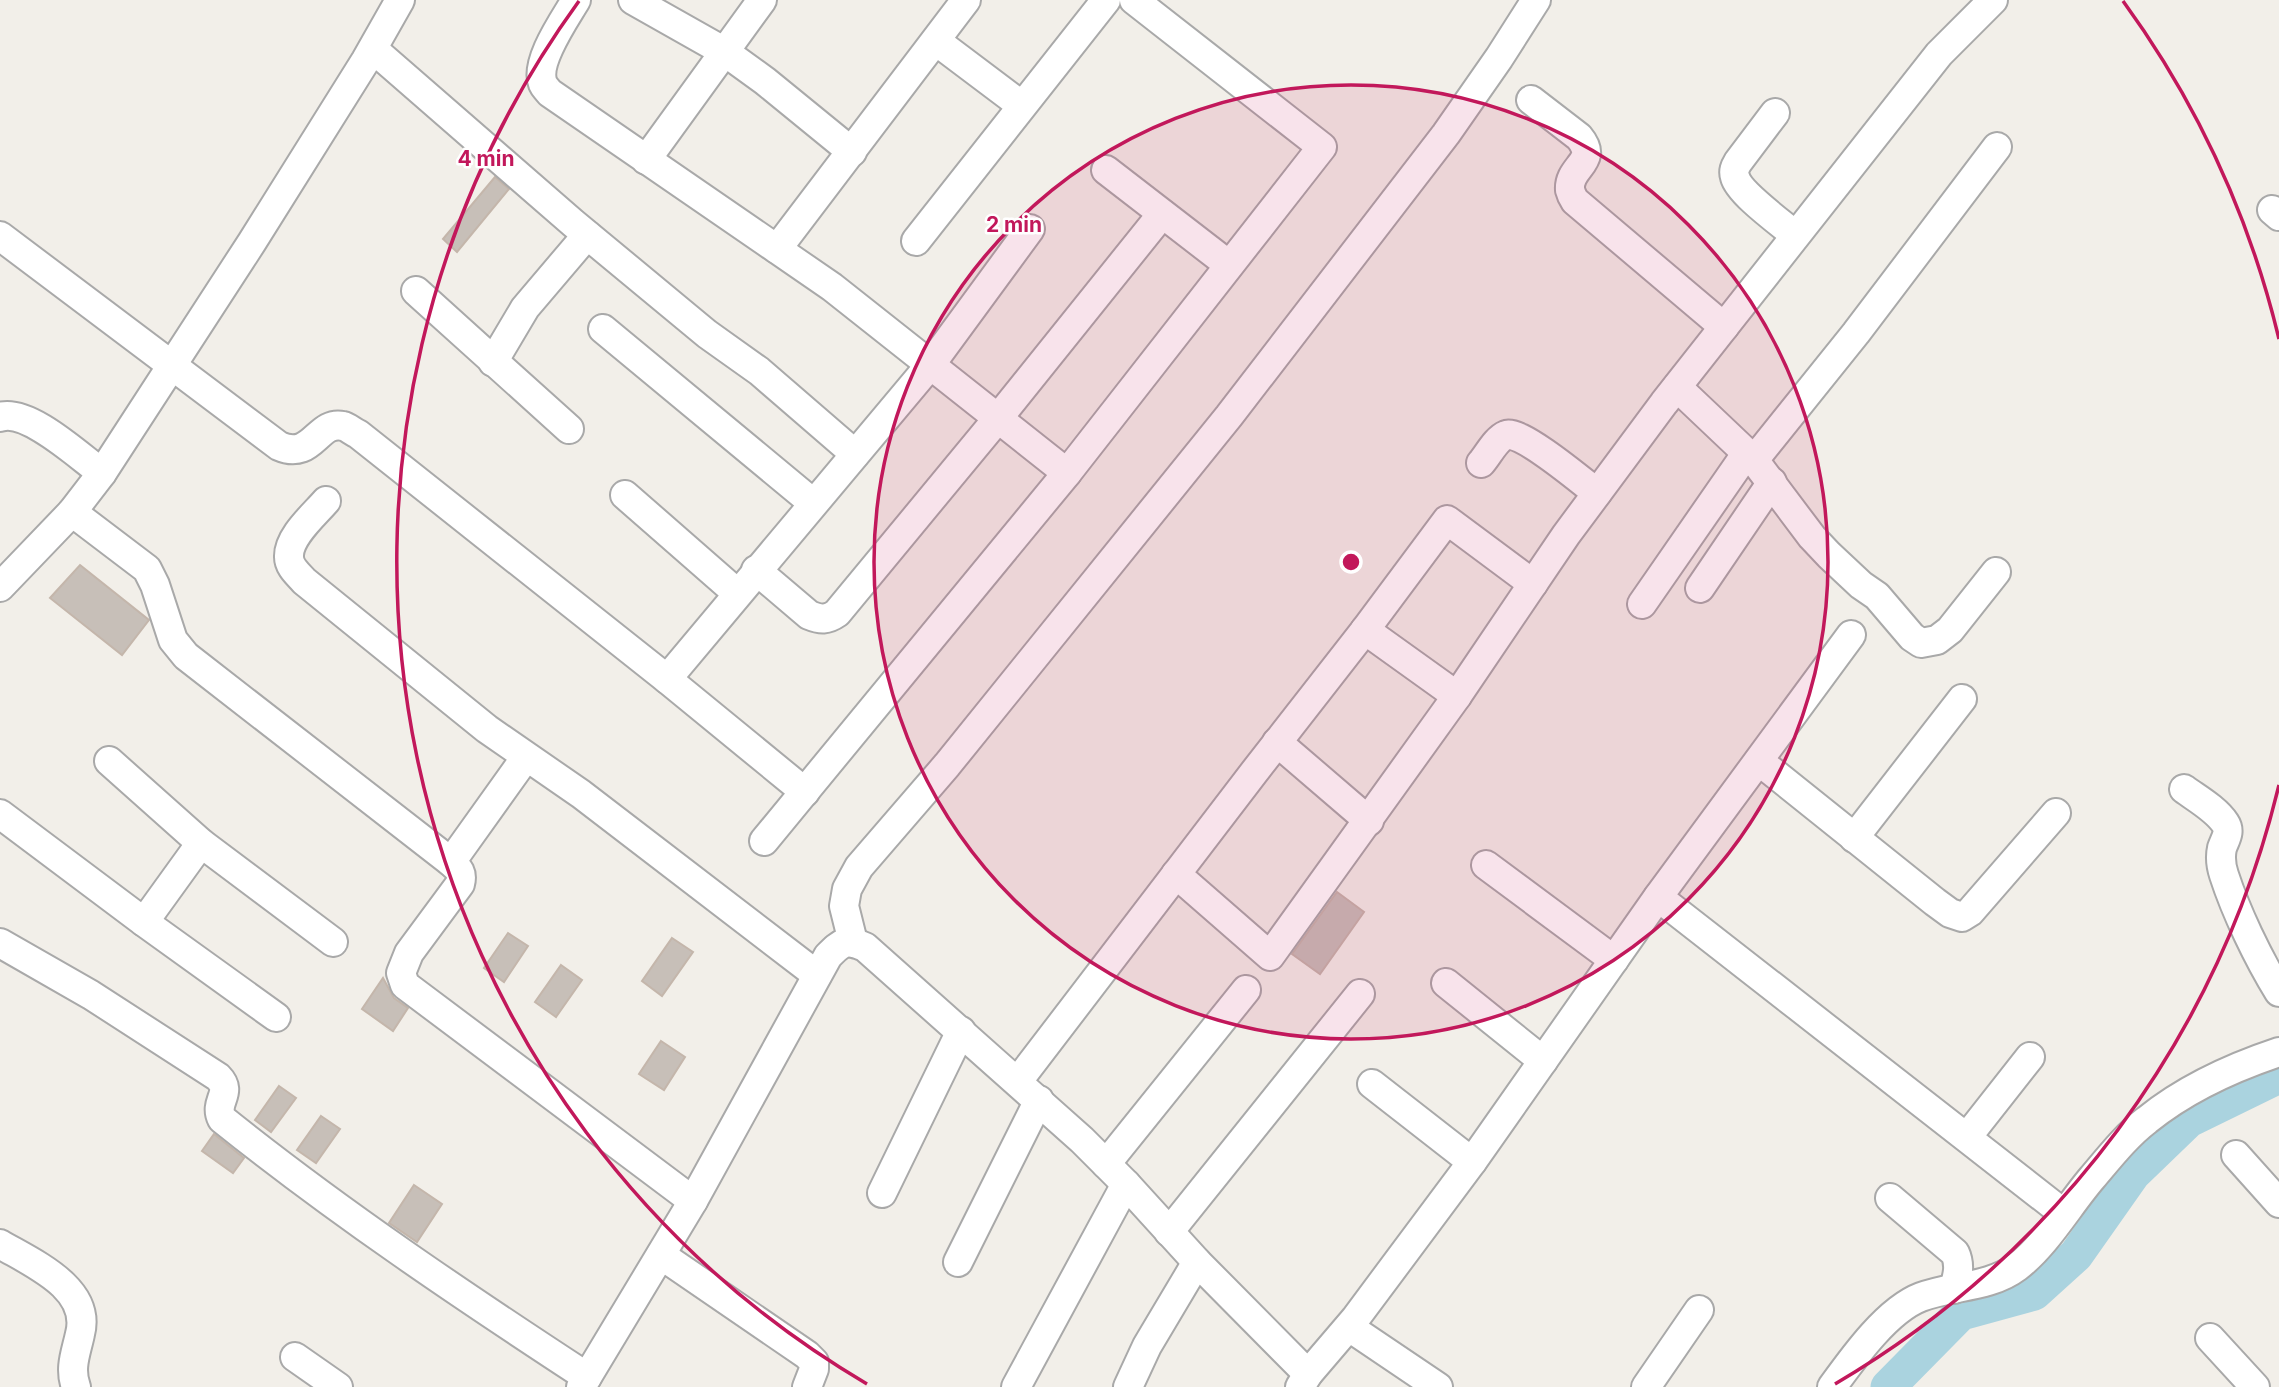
<svg xmlns="http://www.w3.org/2000/svg" width="2279" height="1387" font-family="Inter,sans-serif">
<style>
.lines{fill:none;stroke-linecap:round;stroke-linejoin:round}
.river{stroke:#aad3df;stroke-width:35}
.building{fill:#c7bfb8;stroke:#c4b6ab;stroke-width:2}
.minor-casing{stroke:#a9a9a9;stroke-width:32}
.minor{stroke:#fff;stroke-width:28}
.ring{fill:none;stroke:#c2185b;stroke-width:3.5}
.centre{fill:#c2185b;stroke:#fff;stroke-width:3.5}
.ring-label{font-size:21px;text-anchor:middle;font-weight:bold;fill:#c2185b;stroke:#fff;stroke-width:5;stroke-linejoin:round;paint-order:stroke}
</style>
<rect width="100%" height="100%" fill="#f2efe9"/>
<g class="lines">
<polyline class="river" points="1888,1387 1961,1313 2034,1293 2076,1255 2133,1174 2189,1120 2279,1076"/>
</g>
<g class="building">
<polygon points="495,177 509,189 457,252 443,239"/>
<polygon points="80,565 149,620 122,655 50,598"/>
<polygon points="1337,892 1364,912 1320,974 1292,954"/>
<polygon points="508,933 528,946 504,982 484,968"/>
<polygon points="672,938 693,952 662,996 642,981"/>
<polygon points="561,965 582,980 556,1017 535,1002"/>
<polygon points="383,978 394,998 408,1008 393,1031 362,1009"/>
<polygon points="661,1041 685,1057 664,1090 639,1074"/>
<polygon points="279,1086 296,1098 271,1132 255,1120"/>
<polygon points="321,1116 340,1129 316,1163 297,1150"/>
<polygon points="214,1134 244,1158 233,1173 202,1151"/>
<polygon points="414,1185 442,1204 417,1242 389,1223"/>
</g>
<g class="lines">
<g class="minor-casing">
<g id="minor">
<path d="M576,0C565,19 534,62 543,84C543,85 549,92 550,93L832,287L1067,473"/>
<polyline points="633,0 725,52 765,81 852,152"/>
<polyline points="936,41 1021,105"/>
<polyline points="373,49 573,223 707,334 759,371 855,454"/>
<path d="M1531,100L1579,137C1600,162 1568,166 1570,190C1571,194 1573,198 1575,201L1724,327"/>
<path d="M1775,113L1738,162C1735,167 1733,171 1735,177C1739,193 1781,223 1795,235"/>
<polyline points="646,160 762,0"/>
<polyline points="1106,170 1229,265"/>
<polyline points="2272,210 2279,216"/>
<path d="M0,236L279,446C313,461 317,420 343,426C348,427 353,432 358,434L667,679L805,792"/>
<polyline points="916,241 1106,0"/>
<polyline points="777,249 966,0"/>
<polyline points="416,291 569,429"/>
<polyline points="603,329 813,503"/>
<polyline points="493,362 525,308 587,235"/>
<polyline points="1677,387 1754,460 1812,537 1829,555 1861,585 1877,596 1912,637 1921,643 1937,640 1950,630 1996,572"/>
<path d="M0,417C28,408 80,457 102,473"/>
<polyline points="1754,460 1856,333 1997,147"/>
<path d="M1481,463C1488,455 1496,439 1506,435C1520,429 1584,483 1597,493"/>
<polyline points="625,495 737,593"/>
<path d="M326,501C314,515 288,537 289,557C289,567 298,574 304,581L487,729L581,794L817,975"/>
<polyline points="72,512 147,569 155,585 173,640 186,656 451,862"/>
<path d="M756,570L809,615C821,620 827,620 837,613L999,417L1162,214"/>
<polyline points="0,587 72,512 102,473 252,242 366,60 400,0"/>
<polyline points="1700,588 1772,482"/>
<polyline points="1642,604 1746,454"/>
<polyline points="1365,630 1457,696"/>
<polyline points="667,679 931,364 1030,229"/>
<polyline points="1277,742 1369,821"/>
<path d="M526,757L451,862C459,869 463,873 460,884L409,953L401,973L405,985L693,1201"/>
<polyline points="109,761 201,843 333,942"/>
<polyline points="1759,761 1935,902 1950,913 1962,917 1970,912 2056,813"/>
<path d="M2184,789C2196,798 2216,809 2225,823C2231,832 2225,839 2222,848C2220,857 2221,866 2224,875C2236,912 2258,958 2279,992"/>
<polyline points="0,814 144,922 276,1017"/>
<polyline points="1854,838 1962,699"/>
<polyline points="764,841 1067,473 1322,147 1134,0"/>
<polyline points="1486,865 1614,960"/>
<polyline points="1176,874 1270,956 1457,696 1566,535 1664,403 1939,54 1993,0"/>
<polyline points="1658,897 2063,1213"/>
<polyline points="144,922 201,843"/>
<polyline points="853,942 844,906 847,889 859,867 947,765 1229,416 1446,134 1499,58 1536,0"/>
<path d="M0,943L91,995L218,1077C234,1093 213,1101 222,1119C338,1212 463,1296 587,1377"/>
<polyline points="1446,983 1543,1061"/>
<polyline points="1018,1081 1255,771 1365,630 1447,520 1533,584"/>
<polyline points="1372,1084 1472,1162"/>
<polyline points="1967,1137 2030,1057"/>
<polyline points="2236,1155 2279,1203"/>
<polyline points="1106,1164 1246,990"/>
<polyline points="882,1193 961,1031"/>
<path d="M1890,1198L1955,1253C1961,1266 1957,1277 1954,1289"/>
<polyline points="1169,1232 1360,994"/>
<path d="M0,1244C32,1263 92,1288 80,1334C76,1353 69,1368 76,1387"/>
<polyline points="661,1255 807,1355 814,1362 814,1369 807,1387"/>
<polyline points="958,1262 1039,1100"/>
<polyline points="1349,1327 1438,1387"/>
<polyline points="2210,1338 2255,1387"/>
<polyline points="295,1357 338,1387"/>
<path d="M581,1387L693,1201L828,956C842,942 845,939 865,947L1082,1140L1126,1184L1197,1262L1308,1374"/>
<polyline points="1016,1387 1126,1184"/>
<polyline points="1128,1387 1147,1346 1197,1262"/>
<polyline points="1300,1387 1308,1374 1355,1319 1472,1162 1658,897 1851,635"/>
<polyline points="1646,1387 1699,1310"/>
<path d="M1832,1387C1853,1358 1887,1310 1921,1297C1953,1285 1989,1288 2017,1267C2046,1245 2068,1206 2092,1178C2109,1158 2126,1136 2147,1120C2184,1090 2234,1067 2279,1052"/>
</g>
</g>
<use href="#minor" class="minor"/>
</g>
<circle cx="1351" cy="562" r="477" fill="#c2185b" fill-opacity=".12"/>
<g class="ring">
<circle cx="1351" cy="562" r="477"/>
<path d="M2279 785A954 954 0 0 1 1835 1384M867 1384A954 954 0 0 1 579 1M2123 1A954 954 0 0 1 2279 339"/>
</g>
<circle cx="1351" cy="562" r="10" class="centre"/>
<g class="ring-label">
<text x="486" y="166">4 min</text>
<text x="1014" y="232">2 min</text>
</g>
</svg>
